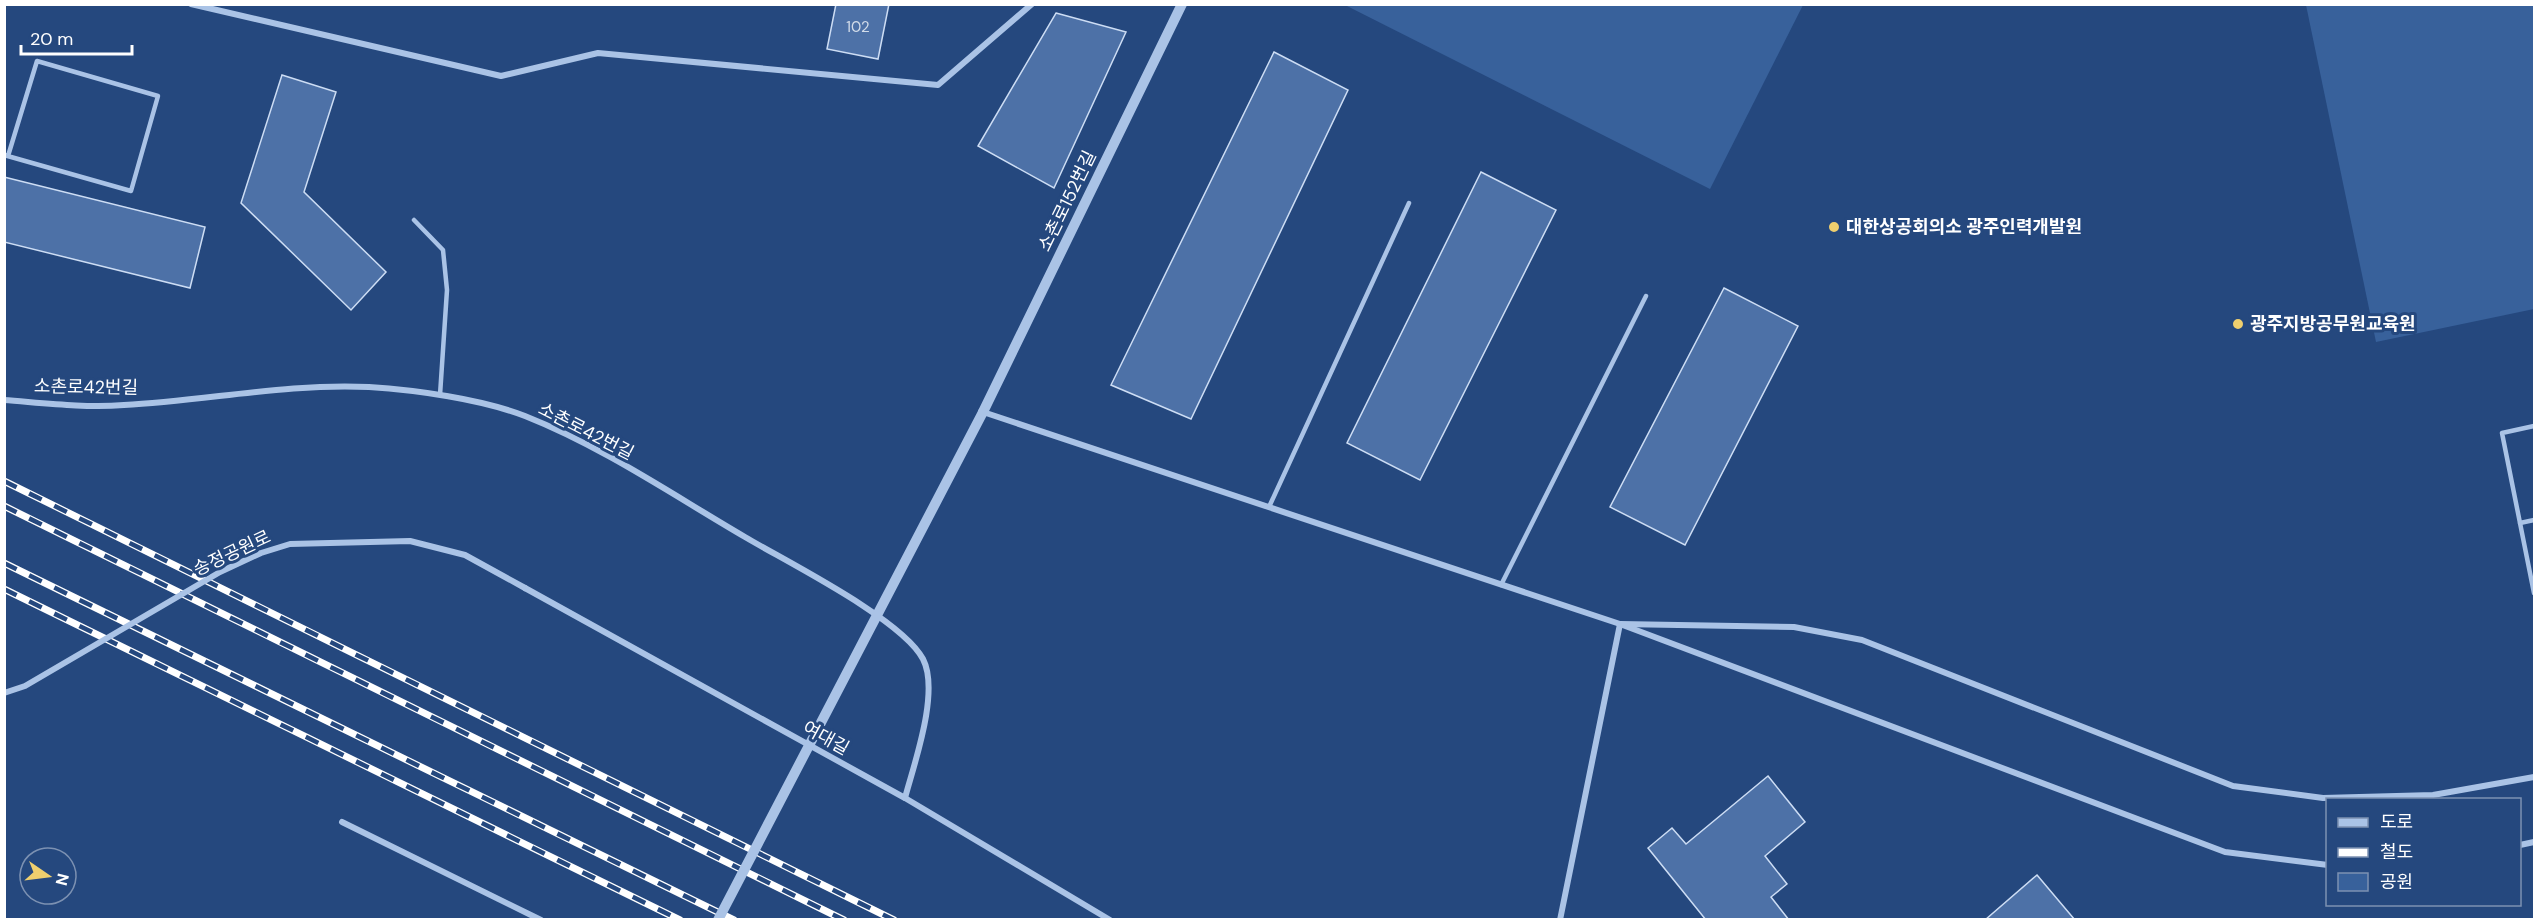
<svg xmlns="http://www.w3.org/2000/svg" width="2539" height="924" font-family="'DM Sans','Noto Sans KR',sans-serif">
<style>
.green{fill:#38619b}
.building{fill:#4d71a7;stroke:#cdddf4;stroke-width:1.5}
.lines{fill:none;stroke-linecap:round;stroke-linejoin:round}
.service{stroke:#aac3e6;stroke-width:4.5}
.minor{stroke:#aac3e6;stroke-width:6}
.tertiary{stroke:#aac3e6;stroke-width:10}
.rail-casing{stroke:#fff;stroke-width:7}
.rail{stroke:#25487e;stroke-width:4.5;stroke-dasharray:14;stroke-linecap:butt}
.minor-bridge{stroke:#aac3e6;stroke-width:6}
.tertiary-bridge{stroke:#aac3e6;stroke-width:10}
.poi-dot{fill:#efcf6e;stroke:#25487e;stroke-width:2}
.labels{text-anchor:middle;stroke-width:6;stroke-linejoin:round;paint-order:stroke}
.number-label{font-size:15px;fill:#d2dce9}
.street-label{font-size:18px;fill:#fff;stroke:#25487e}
.poi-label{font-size:18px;font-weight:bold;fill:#fff;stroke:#25487e;text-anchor:start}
</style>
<rect width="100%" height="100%" fill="#25487e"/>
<g class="green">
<polygon points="1345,5 1803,5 1710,189"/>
<polygon points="2306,5 2534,5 2534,309 2376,342"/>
</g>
<g class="building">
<polygon points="836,4 889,4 878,59 827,49"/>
<polygon points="1056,13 1126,32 1054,188 978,146"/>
<polygon points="1274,52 1348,90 1191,419 1111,385"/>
<polygon points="282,75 336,92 304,192 386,272 351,310 241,203"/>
<polygon points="1481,172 1556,210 1420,480 1347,443"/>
<polygon points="4,177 205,227 190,288 4,242"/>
<polygon points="1724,288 1798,326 1685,545 1610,507"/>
<polygon points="1768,776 1805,822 1765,856 1787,884 1771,897 1789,920 1706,920 1648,848 1672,828 1686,844"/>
<polygon points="2037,875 2075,920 1985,920"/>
</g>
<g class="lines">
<g class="service">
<polyline points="4,155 131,191 158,96 37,61 8,156"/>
<polyline points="414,220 443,250 447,290 440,395"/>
<polyline points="2534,426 2502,433 2534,593"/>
<polyline points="1269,507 1409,203"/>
<polyline points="2520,523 2534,520"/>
<polyline points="1501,585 1646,296"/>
</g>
<g class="minor">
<polyline points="191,4 501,76 598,53 938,85 1032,4"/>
<path d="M4,400C44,403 84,408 124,405C206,401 286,383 369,387C416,390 481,399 525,416C603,447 673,495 745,537C787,562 902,619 923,659C940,692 914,764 905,798"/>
<polyline points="983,412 1620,624 2225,852 2328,865"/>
<polyline points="525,588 905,798 1110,920"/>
<polyline points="342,822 541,920"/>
<polyline points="2520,845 2534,842"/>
<polyline points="1560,920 1620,624 1794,627 1862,640 2233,786 2323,798 2433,795 2534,777"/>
</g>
<polyline class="tertiary" points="983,412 1182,4"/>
<g class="rail-casing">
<g id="rail">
<polyline points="4,481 894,920"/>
<polyline points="4,506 844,920"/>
<polyline points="4,563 734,920"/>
<polyline points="4,589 680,920"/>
</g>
</g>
<use href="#rail" class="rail"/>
<polyline class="minor-bridge" points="4,693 25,686 220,572 261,553 290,544 410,541 465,555 525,588"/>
<polyline class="tertiary-bridge" points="718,920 983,412"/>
</g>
<g class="poi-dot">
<circle cx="1834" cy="227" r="6"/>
<circle cx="2238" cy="324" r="6"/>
</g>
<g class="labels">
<g class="number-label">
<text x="858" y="32">102</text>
</g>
<g class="street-label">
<text transform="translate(1067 201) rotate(-64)" y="6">소촌로152번길</text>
<text transform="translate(86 387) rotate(1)" y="6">소촌로42번길</text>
<text transform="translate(586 431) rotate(27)" y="6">소촌로42번길</text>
<text transform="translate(232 553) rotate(-25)" y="6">송정공원로</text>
<text transform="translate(826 738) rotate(29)" y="6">여대길</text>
</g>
<g class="poi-label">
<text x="1846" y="233">대한상공회의소 광주인력개발원</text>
<text x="2250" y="330">광주지방공무원교육원</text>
</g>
</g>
<rect width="2539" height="924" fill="none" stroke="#ffffff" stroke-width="12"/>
<rect x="2326" y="798" width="195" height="108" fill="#25487e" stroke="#7c91b2" stroke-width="1.5"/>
<rect x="2338" y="818" width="30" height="9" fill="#aac3e6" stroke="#7c91b2" stroke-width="1.5"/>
<text x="2380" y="828" font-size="18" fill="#ffffff">도로</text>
<rect x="2338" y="848" width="30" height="9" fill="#ffffff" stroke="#7c91b2" stroke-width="1.5"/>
<text x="2380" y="858" font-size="18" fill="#ffffff">철도</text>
<rect x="2338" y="873" width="30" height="18" fill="#38619b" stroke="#7c91b2" stroke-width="1.5"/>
<text x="2380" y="888" font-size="18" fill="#ffffff">공원</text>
<g transform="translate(48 876) rotate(104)"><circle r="28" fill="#25487e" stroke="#7c91b2" stroke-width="1.5"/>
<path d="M0-4.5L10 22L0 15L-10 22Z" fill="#efcf6e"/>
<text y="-9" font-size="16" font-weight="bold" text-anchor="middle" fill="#ffffff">N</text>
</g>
<path d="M21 45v9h111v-9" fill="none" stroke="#ffffff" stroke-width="3"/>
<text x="30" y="45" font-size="18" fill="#ffffff" stroke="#25487e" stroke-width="4.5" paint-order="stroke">20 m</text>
</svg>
